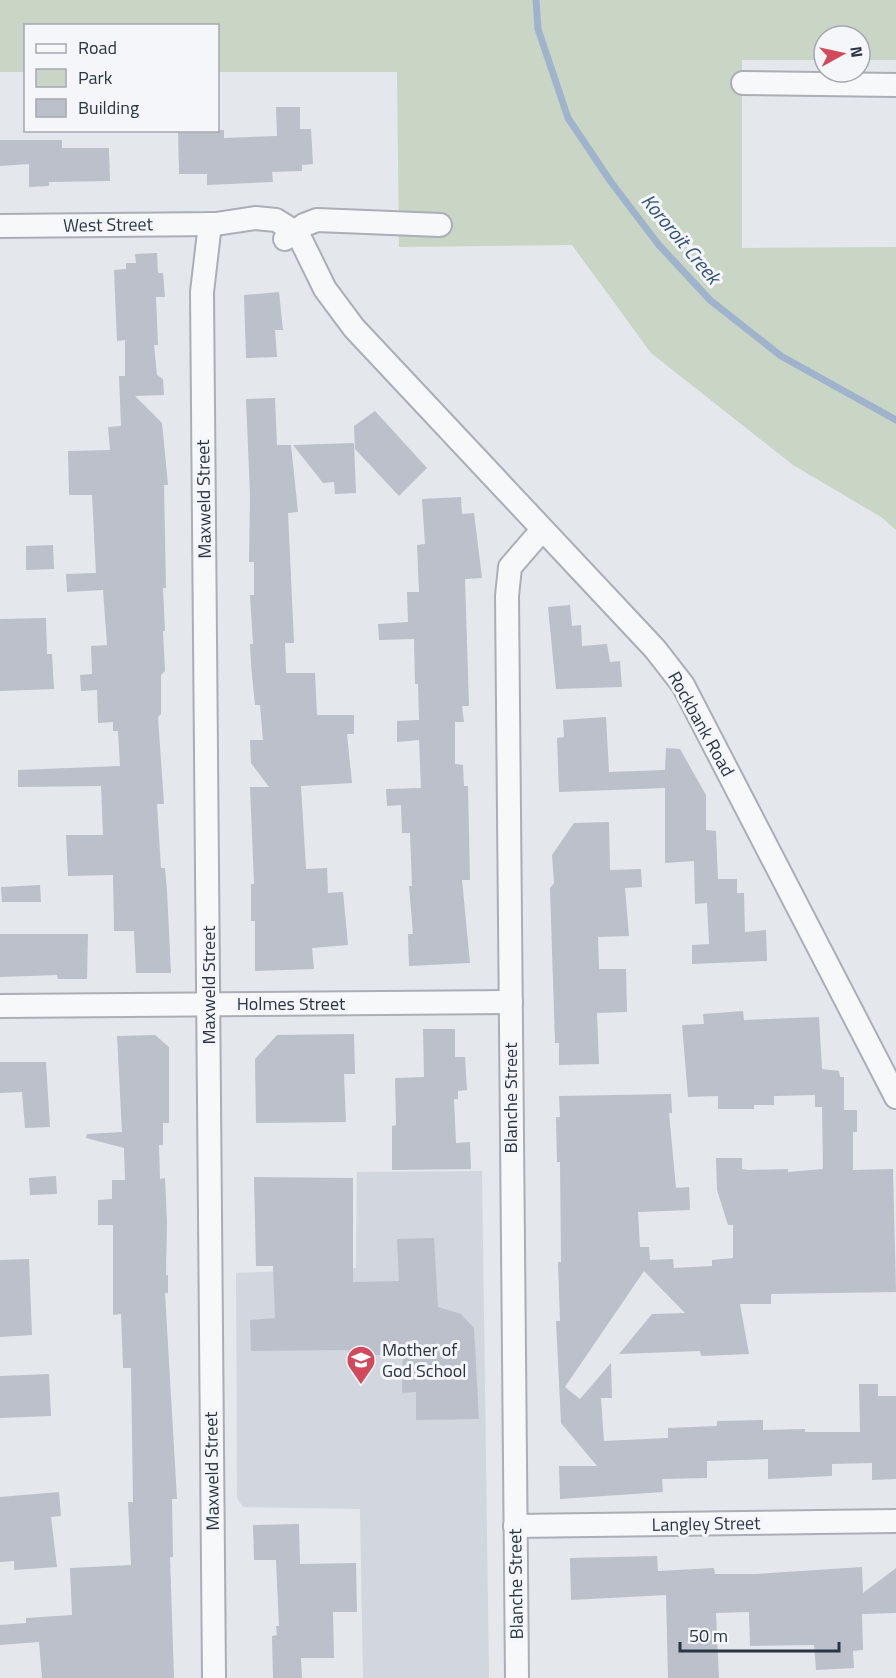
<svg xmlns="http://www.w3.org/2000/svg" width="896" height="1678" font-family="'Titillium Web',sans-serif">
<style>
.built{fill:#d2d6de}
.green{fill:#c9d6c5}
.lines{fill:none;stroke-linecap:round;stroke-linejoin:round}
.stream{stroke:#9fb4cc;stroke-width:7}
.building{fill:#bbc0ca}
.minor-casing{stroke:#a9aeb7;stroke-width:26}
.minor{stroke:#f7f8fa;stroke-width:22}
.labels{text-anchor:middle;stroke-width:6;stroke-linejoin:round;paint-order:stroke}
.street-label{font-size:18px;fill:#2b3445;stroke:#f4f6f9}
.poi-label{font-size:18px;fill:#2b3445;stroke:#f4f6f9;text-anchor:start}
.water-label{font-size:20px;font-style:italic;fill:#34527a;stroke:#f4f6f9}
</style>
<rect width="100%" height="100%" fill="#e4e7ec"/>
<polygon class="built" points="482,1171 489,1678 363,1678 360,1509 243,1507 237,1498 236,1273 356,1268 357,1172"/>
<polygon class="green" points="0,0 896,0 896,60 860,60 860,36 824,36 824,60 742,60 742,248 896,247 896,530 881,517 793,465 651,353 572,245 399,247 397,72 218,72 218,26 26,26 25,72 0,72"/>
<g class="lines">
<polyline class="stream" points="536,0 538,29 568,118 611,182 658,244 710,300 781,356 896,420"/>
</g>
<g class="building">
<polygon points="276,107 300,107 300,129 311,129 313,164 302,165 302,171 272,172 273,182 207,185 207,174 179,174 178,130 224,130 224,138 277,136"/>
<polygon points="0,140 62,140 62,148 109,148 110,181 49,182 49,186 29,187 29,164 0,166"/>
<polygon points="157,253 158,273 163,273 165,297 156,297 158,345 154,345 157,375 163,379 164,395 135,396 162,423 168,485 164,485 166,588 163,588 165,631 163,631 165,671 161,675 161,714 158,717 164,804 157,804 161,868 165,868 167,891 171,973 136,973 134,931 114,931 113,875 68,876 66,835 103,835 101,786 18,787 18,770 120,766 118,731 113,731 113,722 98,723 97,690 81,691 80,675 92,674 91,646 107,645 103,590 67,592 66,574 96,573 92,495 69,495 68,451 110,450 108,427 121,426 119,376 125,376 125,340 117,341 114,270 126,269 126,263 136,263 135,254"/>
<polygon points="279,292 283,330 275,330 277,357 246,358 244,295"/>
<polygon points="275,398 277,445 291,445 298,512 288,513 294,643 285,643 286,673 315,673 317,715 354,715 354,734 347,734 352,783 301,786 306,869 327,868 328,893 343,892 348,945 312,948 314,969 255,971 255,921 251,921 251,884 254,884 250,787 269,787 251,763 250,740 263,740 260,705 255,705 251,665 250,644 253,644 250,595 254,595 254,562 249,562 250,495 246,399"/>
<polygon points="375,411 427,468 399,496 355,449 354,426"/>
<polygon points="354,443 356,493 335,494 334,482 323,483 293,445"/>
<polygon points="461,497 462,514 474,513 482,578 465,579 469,706 462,706 464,722 455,722 455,764 463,765 464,786 468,786 470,880 462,880 470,963 409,966 408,934 413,934 409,886 412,886 410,833 402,833 401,805 387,806 386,789 421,788 419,740 397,742 397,721 419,720 418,684 415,684 414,639 379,640 378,624 408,622 407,592 419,592 417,545 425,544 422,499"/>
<polygon points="53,545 54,569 26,570 26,546"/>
<polygon points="570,605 572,626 581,625 582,646 607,644 610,662 620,661 622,687 556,689 548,607"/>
<polygon points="46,618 47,654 52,654 54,689 0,691 0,619"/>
<polygon points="606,717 609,772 665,770 666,748 680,749 706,795 706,830 716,831 718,879 737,879 737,893 744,893 745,932 766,930 767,961 692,964 692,945 709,944 707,903 695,904 694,861 665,863 665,788 559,792 557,738 564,737 563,720"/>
<polygon points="609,822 610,870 641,869 642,887 625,888 629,936 598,937 599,969 626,969 627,1012 597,1013 599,1064 559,1065 559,1043 555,1043 550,888 554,883 552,855 574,823"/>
<polygon points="40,885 41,902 2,902 1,887"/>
<polygon points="0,934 88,934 87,979 58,979 57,975 0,977"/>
<polygon points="743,1011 744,1020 819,1017 822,1069 839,1071 840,1077 844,1077 844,1110 857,1110 857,1132 853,1132 853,1170 893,1169 896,1292 771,1294 771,1304 740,1304 749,1354 701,1356 700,1351 619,1354 652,1314 685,1313 644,1271 565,1387 580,1399 611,1363 612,1398 601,1398 604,1441 668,1438 668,1428 717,1426 717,1421 763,1420 763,1430 805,1429 805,1432 860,1432 859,1384 878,1384 878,1396 896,1396 896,1479 872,1480 872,1463 832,1464 832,1476 768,1479 768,1459 707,1461 707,1478 662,1479 663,1492 560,1499 559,1466 597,1466 561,1423 556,1321 560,1321 558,1262 561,1262 560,1162 557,1162 556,1117 560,1117 559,1096 671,1094 672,1113 669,1113 676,1188 689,1187 690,1210 638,1212 640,1247 649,1247 650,1260 673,1259 674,1268 712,1266 712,1260 733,1258 733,1225 728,1225 717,1190 716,1158 742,1158 742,1169 748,1170 788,1169 788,1172 823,1169 822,1107 815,1107 815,1095 774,1096 774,1105 754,1105 754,1109 718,1109 718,1096 688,1097 682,1025 704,1024 703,1014"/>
<polygon points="423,1029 455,1029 455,1057 465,1057 467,1090 458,1091 458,1099 454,1099 456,1143 470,1142 471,1169 392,1170 392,1126 396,1125 395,1078 424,1077"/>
<polygon points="354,1034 355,1074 344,1074 346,1122 256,1123 255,1059 277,1035"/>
<polygon points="155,1035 169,1047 169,1123 163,1123 163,1145 159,1145 160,1179 165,1178 167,1222 166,1275 168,1275 168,1293 165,1293 177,1499 172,1499 173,1557 170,1557 174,1678 42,1678 39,1642 0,1645 0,1625 26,1623 26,1618 72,1615 70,1568 131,1565 128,1502 133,1502 131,1368 123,1368 121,1314 113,1315 113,1225 98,1225 98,1200 112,1199 112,1180 125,1180 124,1148 86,1138 87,1134 122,1132 117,1036"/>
<polygon points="0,1062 46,1062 50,1127 25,1128 22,1092 0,1093"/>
<polygon points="56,1176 57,1194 30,1195 29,1178"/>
<polygon points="254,1177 353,1178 353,1282 399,1281 397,1239 434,1238 438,1307 461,1314 474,1328 479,1419 416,1420 416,1392 402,1393 403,1355 348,1355 348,1350 251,1351 250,1320 275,1318 273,1266 256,1266"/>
<polygon points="29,1259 32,1335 0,1337 0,1260"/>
<polygon points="49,1374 51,1416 0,1418 0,1376"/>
<polygon points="59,1492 61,1516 51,1517 57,1567 14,1570 14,1561 0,1562 0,1497"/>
<polygon points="299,1524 300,1564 356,1563 357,1612 333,1612 334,1658 301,1658 302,1678 273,1678 272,1636 277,1635 276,1626 279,1626 276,1560 254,1560 253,1525"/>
<polygon points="657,1556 658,1571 714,1568 715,1574 756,1574 862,1567 863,1593 896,1568 896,1613 862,1614 863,1650 853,1651 854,1668 816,1670 814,1645 750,1646 749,1612 716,1613 719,1678 668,1678 666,1595 571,1600 570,1558"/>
</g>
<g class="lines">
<g class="minor-casing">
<g id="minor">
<polyline points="743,83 896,85"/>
<polyline points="210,224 202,292 214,1678"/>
<polyline points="0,226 216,224 255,218 276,220 295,232 301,240 325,289 354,328 655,649 683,685 896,1097"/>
<polyline points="285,239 304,225 317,220 440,225"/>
<polyline points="0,1006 511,1002"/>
<polyline points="515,1526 896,1521"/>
<polyline points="517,1678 507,596 510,567 542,530"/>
</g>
</g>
<use href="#minor" class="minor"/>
</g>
<defs>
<g id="school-pin" transform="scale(1.5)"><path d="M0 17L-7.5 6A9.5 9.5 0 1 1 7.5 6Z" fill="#d1495b" stroke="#f4f6f9"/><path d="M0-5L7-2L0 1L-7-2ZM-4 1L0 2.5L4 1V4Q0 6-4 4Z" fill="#fff"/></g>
</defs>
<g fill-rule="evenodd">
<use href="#school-pin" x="361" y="1360"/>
</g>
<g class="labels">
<g class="street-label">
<text transform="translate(108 225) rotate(-1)" y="6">West Street</text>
<text transform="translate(204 499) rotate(-91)" y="6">Maxweld Street</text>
<text transform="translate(701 724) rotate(61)" y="6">Rockbank Road</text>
<text transform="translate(209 985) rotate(-90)" y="6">Maxweld Street</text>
<text x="291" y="1010">Holmes Street</text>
<text transform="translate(511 1098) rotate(-90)" y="6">Blanche Street</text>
<text transform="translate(212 1471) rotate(-91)" y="6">Maxweld Street</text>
<text transform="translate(706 1524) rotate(-1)" y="6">Langley Street</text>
<text transform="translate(516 1584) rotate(-91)" y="6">Blanche Street</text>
</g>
<g class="poi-label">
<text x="382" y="1356">Mother of<tspan x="382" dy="21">God School</tspan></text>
</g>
<g class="water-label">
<text transform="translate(681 239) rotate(50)" y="7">Kororoit Creek</text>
</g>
</g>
<rect x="24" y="24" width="195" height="108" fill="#f4f6f9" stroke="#a4a8b1" stroke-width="1.5"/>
<rect x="36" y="44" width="30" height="9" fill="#f7f8fa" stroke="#a4a8b1" stroke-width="1.5"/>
<text x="78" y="54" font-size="18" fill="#2b3445">Road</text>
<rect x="36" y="69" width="30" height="18" fill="#c9d6c5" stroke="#a4a8b1" stroke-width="1.5"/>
<text x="78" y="84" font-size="18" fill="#2b3445">Park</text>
<rect x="36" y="99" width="30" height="18" fill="#bbc0ca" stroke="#a4a8b1" stroke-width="1.5"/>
<text x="78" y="114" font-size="18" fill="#2b3445">Building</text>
<g transform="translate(842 54) rotate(82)"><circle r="28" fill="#f4f6f9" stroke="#a4a8b1" stroke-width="1.5"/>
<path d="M0-4.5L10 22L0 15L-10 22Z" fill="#d1495b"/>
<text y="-9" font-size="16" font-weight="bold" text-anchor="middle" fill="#2b3445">N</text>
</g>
<path d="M680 1642v9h159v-9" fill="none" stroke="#2b3445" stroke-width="3"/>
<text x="689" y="1642" font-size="18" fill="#2b3445" stroke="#f4f6f9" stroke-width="4.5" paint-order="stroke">50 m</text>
</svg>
